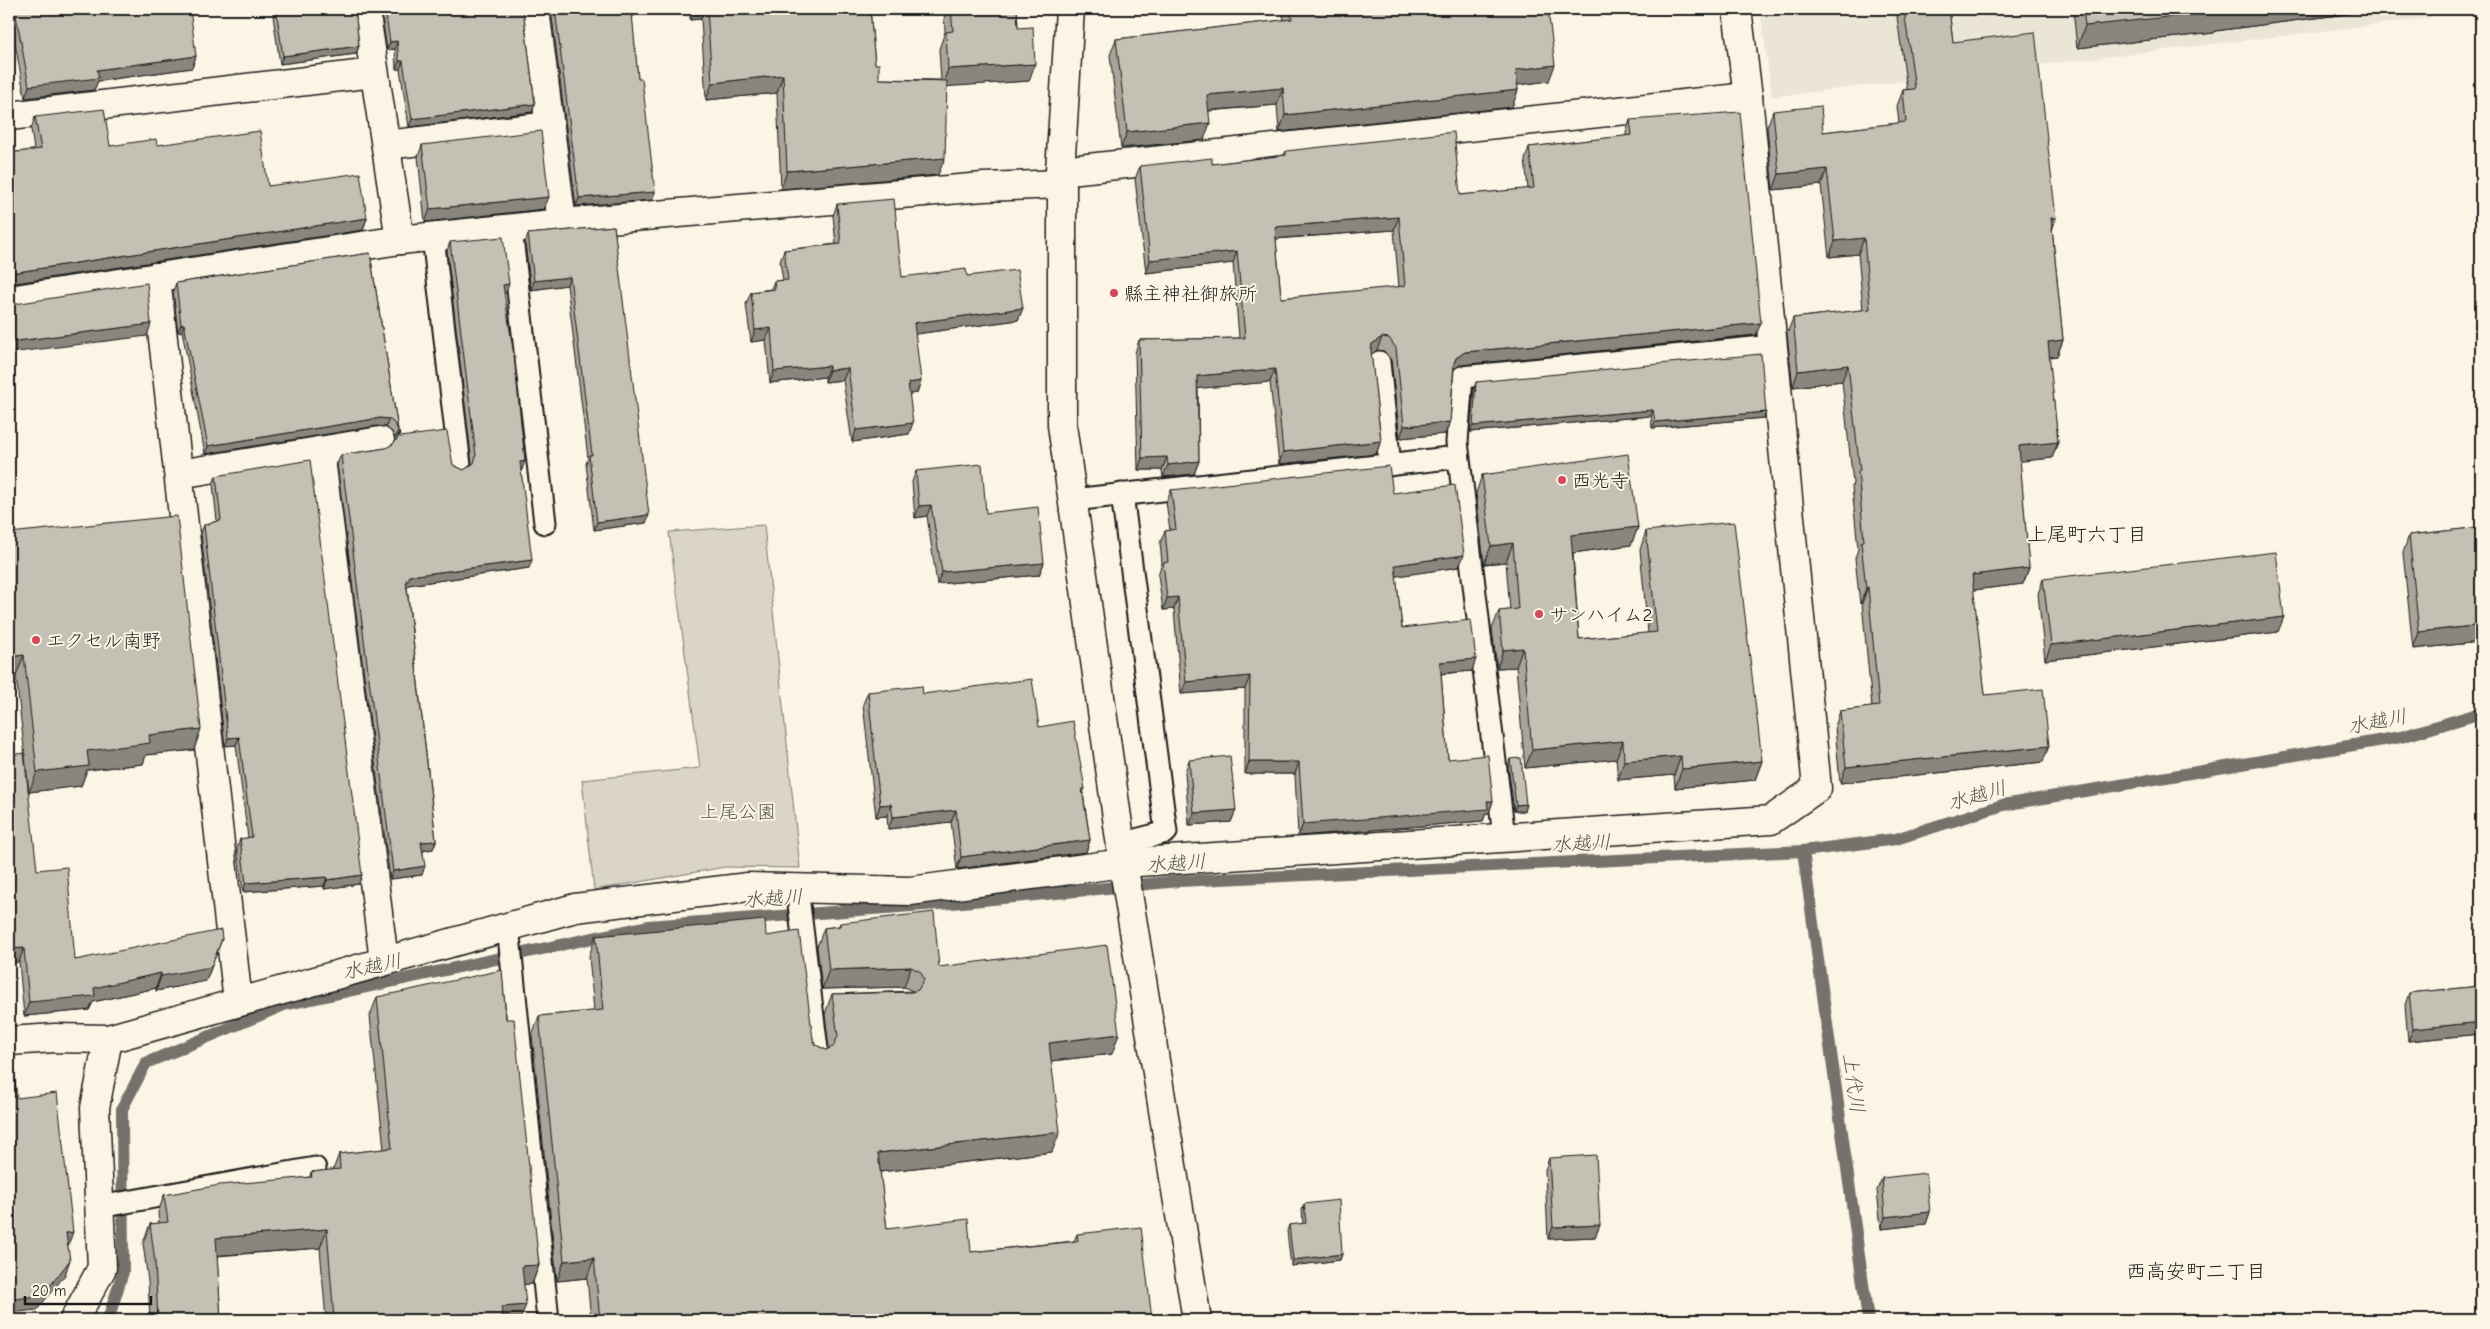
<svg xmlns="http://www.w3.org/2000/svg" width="2490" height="1329" font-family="'Comic Neue','Klee One',sans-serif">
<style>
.built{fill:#ebe5d6}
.green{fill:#dbd5c8;stroke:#7c7872}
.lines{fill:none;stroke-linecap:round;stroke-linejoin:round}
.stream{stroke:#75726c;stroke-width:12}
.lane-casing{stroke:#1c1c1c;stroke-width:25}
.street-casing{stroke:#1c1c1c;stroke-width:31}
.secondary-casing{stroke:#1c1c1c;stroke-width:31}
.lane{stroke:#fcf5e5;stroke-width:21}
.street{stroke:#fcf5e5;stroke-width:28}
.secondary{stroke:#fcf5e5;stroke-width:28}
.wall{fill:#a9a59a;stroke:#1c1c1c;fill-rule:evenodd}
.shaded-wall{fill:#89867d;stroke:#1c1c1c}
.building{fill:#c4c0b3;stroke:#1c1c1c;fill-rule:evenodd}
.poi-dot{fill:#d1495b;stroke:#fcf5e5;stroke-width:2}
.labels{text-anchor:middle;stroke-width:4;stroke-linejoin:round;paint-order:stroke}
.poi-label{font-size:19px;fill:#1c1c1c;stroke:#fcf5e5;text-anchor:start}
.park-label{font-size:19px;fill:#555450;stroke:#fcf5e5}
.neighbourhood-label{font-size:20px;fill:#1c1c1c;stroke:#fcf5e5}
.water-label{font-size:20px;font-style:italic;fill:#575551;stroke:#fcf5e5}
</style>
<rect width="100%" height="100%" fill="#fcf5e5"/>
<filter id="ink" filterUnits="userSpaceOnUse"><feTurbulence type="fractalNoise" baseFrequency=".02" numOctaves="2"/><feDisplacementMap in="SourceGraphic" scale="10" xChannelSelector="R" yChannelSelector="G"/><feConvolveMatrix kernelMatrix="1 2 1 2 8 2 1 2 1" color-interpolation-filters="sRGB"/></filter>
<g filter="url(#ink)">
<polygon class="built" points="1760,9 2430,9 2431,18 1772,97"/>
<polygon class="green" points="764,525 800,868 725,867 594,890 582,780 700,768 669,532"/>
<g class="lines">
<g class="stream">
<polyline points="1803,851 1868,1320"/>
<polyline points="108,1320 123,1272 122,1109 146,1063 284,1005 648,926 952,903 1179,881 1803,851 1896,839 2003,805 2401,737 2481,713"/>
</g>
<g class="lane-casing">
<g id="lane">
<polyline points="511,229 545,523"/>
<polyline points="433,237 460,466"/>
<polyline points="1379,362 1390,465"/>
<polyline points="1073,500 1458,457"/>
<polyline points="1504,837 1457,442 1462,377 1773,346"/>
<polyline points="1121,844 1166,832 1122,494"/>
<polyline points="797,888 818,1057"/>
<polyline points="508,926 548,1320"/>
<polyline points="99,1207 315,1168"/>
</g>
</g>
<g class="street-casing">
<g id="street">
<polyline points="365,9 400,240 562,223 983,187 1062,184"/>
<polyline points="535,9 562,223"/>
<polyline points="9,116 374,73"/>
<polyline points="386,145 550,126"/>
<polyline points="1060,171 1748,97"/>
<polyline points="156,277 238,1002"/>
<polyline points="9,300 400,240"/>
<polyline points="320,451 384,961"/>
<polyline points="179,474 380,441"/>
<polyline points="9,1041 55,1038 108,1039 575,908 748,887 910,891 1124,863 1771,820 1817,788 1748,97 1737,9"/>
<polyline points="74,1320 102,1268 95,1108 108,1039"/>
</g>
</g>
<g class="secondary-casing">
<polyline id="secondary" points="1070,9 1060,171 1062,184 1062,425 1125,875 1197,1320"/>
</g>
<use href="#lane" class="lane"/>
<use href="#street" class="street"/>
<use href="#secondary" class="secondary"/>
</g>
<g class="wall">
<polygon points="9,9 196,56 192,68 98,81 94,90 25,98 12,27 9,27"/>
<polygon points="272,9 355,9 359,46 356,54 280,64"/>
<polygon points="381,9 523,9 535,104 532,112 409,127 400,69 396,69 395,49 387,50"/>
<polygon points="551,9 634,9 635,13 632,19 638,79 655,192 652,200 576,206"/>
<polygon points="690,9 870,9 875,64 879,79 941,80 939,49 945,32 944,9 1017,9 1018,28 1029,81 947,86 938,175 781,189 777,93 706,100 701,19 690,20"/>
<polygon points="1282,9 1548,9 1549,81 1517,85 1518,90 1512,107 1279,132 1277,105 1209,111 1204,140 1121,148 1110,55 1116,39 1284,20"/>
<polygon points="1896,9 1949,9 1953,42 2056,218 2052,229 2063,340 2057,356 2049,357 2058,442 2052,458 2020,461 2029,568 2023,584 1973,590 1985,695 2043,762 1840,783 1835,727 1840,711 1872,707 1862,603 1860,604 1855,558 1858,549 1852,487 1853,483 1842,381 1793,387 1787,334 1793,318 1863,310 1858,254 1829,257 1821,185 1773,190 1767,127 1773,111 1823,132 1899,123 1897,106 1903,90 1907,90"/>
<polygon points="2073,9 2355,9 2354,13 2215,31 2214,33 2077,48"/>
<polygon points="35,117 110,146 157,145 268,186 367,218 363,230 9,284 9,153 34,150 31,129"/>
<path d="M1630,120L1756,335L1460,365L1454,369L1450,422L1445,434L1400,438L1391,360L1384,351L1377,350L1371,354L1381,441L1376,454L1279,464L1270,382L1198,388L1199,461L1194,474L1163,477L1162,470H1138L1135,353L1139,340L1239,338L1233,263L1146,273L1135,179L1140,166L1212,164L1284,155L1286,151L1460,195L1528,189L1525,160L1529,147L1626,136V133ZM1394,230L1399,287L1281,298L1276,239Z"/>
<polygon points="422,145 544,209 425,222 418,157"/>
<polygon points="837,204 902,277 967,276 1023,308 1018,320 915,334 917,393 909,394 909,434 852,442 843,380 825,382 825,377 770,383 766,340 751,342 746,304 751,292 771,289 774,281 783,280 780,262 784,250 836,244 833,216"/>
<polygon points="614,226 646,523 594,530 586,464 588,458 567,285 531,290 525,243 528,234"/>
<polygon points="450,242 506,293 504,293 522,470 521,470 529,568 408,585 407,586 436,841 433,849 423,851 422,875 390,879 337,464 341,455 386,448 393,444 395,442 399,431 400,437 453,465 464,470 472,464 447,251"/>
<polygon points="370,253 398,430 395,438 392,432 386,427 377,426 205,454 182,331 178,332 173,291 176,283"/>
<polygon points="1476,382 1766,412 1764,418 1652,428 1651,416 1470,432 1474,388"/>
<polygon points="916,471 986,513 1044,563 1039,575 937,584 927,516 915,518 912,482"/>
<polygon points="1482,475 1638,527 1631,545 1573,553 1579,639 1648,633 1640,550 1646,531 1762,761 1755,780 1675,788 1674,775 1618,780 1616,759 1525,768 1516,667 1497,668 1492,629 1499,611 1510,610 1506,562 1484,564 1476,493"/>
<polygon points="216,476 359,884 324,889 324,886 243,892 237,848 240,839 248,838 236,745 225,746 201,533 204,525 217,521 213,484"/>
<polygon points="1171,490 1393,493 1459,567 1396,576 1402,628 1472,671 1441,674 1448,759 1493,801 1489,813 1486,813 1483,821 1298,836 1295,774 1245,774 1245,689 1181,694 1174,609 1163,610 1158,575 1162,563 1160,543 1165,531 1170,530 1166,502"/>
<polygon points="2481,527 2481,642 2413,649 2403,553 2409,535"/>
<polygon points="9,533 194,750 146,755 143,764 87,770 81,786 29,792 16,676"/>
<polygon points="2043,579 2278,632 2045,660 2038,594"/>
<polygon points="868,692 923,694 1039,727 1085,789 1083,793 1090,840 1086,852 957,869 951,822 888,829 887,816 876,817 863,704"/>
<polygon points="1510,759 1526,804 1524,811 1514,811 1508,765"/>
<polygon points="1189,760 1236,810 1231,822 1189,825 1185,772"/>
<polygon points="37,870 75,960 222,939 206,981 156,991 156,988 93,1002 89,1010 24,1016 19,962"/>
<polygon points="840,923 939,967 1112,1054 1051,1061 1052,1152 880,1172 887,1229 971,1252 1074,1241 1077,1234 1152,1320 591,1320 587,1278 557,1281 532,1035 539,1016 594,1011 589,956 596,936 766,936 816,1045 826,1050 829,1048 825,1014 832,994 913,991 904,987 822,989 817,947 824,928 839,926"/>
<polygon points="2481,986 2481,1034 2408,1041 2405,1005 2409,993"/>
<polygon points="377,997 506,1019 539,1265 532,1284 524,1284 520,1320 326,1320 320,1248 217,1256 221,1320 150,1320 148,1281 143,1243 150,1224 159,1223 158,1213 164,1195 310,1177 311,1172 333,1170 339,1154 384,1149 370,1016"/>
<polygon points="1549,1158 1600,1225 1595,1237 1548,1239 1545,1170"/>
<polygon points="1882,1178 1930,1212 1926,1224 1881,1229 1877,1190"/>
<polygon points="1304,1204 1342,1254 1340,1260 1291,1266 1287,1231 1289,1225 1303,1224 1302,1210"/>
</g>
<g class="shaded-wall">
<polygon points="694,9 705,9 701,19 690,20"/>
<polygon points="2222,9 2355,9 2354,13 2215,31 2214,33 2077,48 2085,26"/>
<polygon points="16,15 12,27 9,27 9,16"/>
<polygon points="397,41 395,49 387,50 390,42"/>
<polygon points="359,46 356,54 280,64 283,56"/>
<polygon points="196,56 192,68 98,81 94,90 25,98 29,86 97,70"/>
<polygon points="399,61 403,61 400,69 396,69"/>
<polygon points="1035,64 1029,81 942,87 948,69"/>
<polygon points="1555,65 1549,81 1510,86 1516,70"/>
<polygon points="783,75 777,93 706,100 712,83"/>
<polygon points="1283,88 1277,105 1201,111 1207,95"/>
<polygon points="1518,90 1512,107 1279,132 1285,115"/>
<polygon points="535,104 532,112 409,127 412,119"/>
<polygon points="1210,123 1204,140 1121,148 1127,132"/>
<polygon points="945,158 938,175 781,189 787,171"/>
<polygon points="1827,169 1821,185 1773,190 1779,174"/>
<polygon points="655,192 652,200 576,206 579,198"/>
<polygon points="549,197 544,209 425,222 430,209"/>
<polygon points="1399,217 1394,230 1271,239 1275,227"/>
<polygon points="367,218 363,230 9,284 9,274 11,273"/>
<polygon points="2051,218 2056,218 2051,234"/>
<polygon points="1864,238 1858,254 1829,257 1835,241"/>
<polygon points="1237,251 1233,263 1146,273 1150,260"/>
<polygon points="570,277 567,285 531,290 534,281"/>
<polygon points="509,284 506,293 500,293 503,285"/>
<polygon points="1023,308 1018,320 909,335 914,323"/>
<polygon points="1761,323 1756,335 1460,365 1452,370 1456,358 1465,352"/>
<polygon points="151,324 147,336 9,353 9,342"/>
<polygon points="181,324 184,324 182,331 178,332"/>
<polygon points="771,328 766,340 751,342 755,330"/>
<polygon points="1382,337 1377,350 1368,357 1372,344"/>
<polygon points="2063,340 2057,356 2042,358 2048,342"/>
<polygon points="1848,365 1842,381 1793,387 1798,371"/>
<polygon points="829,366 825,377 770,383 774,371"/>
<polygon points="848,368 843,380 825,382 829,370"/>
<polygon points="1275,369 1270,382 1193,389 1197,376"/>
<polygon points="921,381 917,393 904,395 908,383"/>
<polygon points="1653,410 1651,416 1470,432 1473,426"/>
<polygon points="1766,412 1764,418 1652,428 1655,422"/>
<polygon points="380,418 389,419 386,427 377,426 205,454 208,446"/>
<polygon points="1450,422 1445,434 1400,438 1404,426"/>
<polygon points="913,423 909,434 852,442 856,430"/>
<polygon points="1381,441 1376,454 1279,464 1283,452"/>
<polygon points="2058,442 2052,458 2013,462 2019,446"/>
<polygon points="1167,457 1162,470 1138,470 1142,458"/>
<polygon points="525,461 522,470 517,470 520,462"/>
<polygon points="1199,461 1194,474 1163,477 1168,465"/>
<polygon points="931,505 927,516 915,518 919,506"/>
<polygon points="649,515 646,523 594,530 597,522"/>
<polygon points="1638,527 1631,545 1565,554 1571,535"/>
<polygon points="1513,543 1506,562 1484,564 1491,546"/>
<polygon points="1464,555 1459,567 1391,577 1395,565"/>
<polygon points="532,560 529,568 408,585 406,589 406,580 409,576"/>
<polygon points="1044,563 1039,575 937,584 942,572"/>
<polygon points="2029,568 2023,584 1966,591 1972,575"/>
<polygon points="1868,587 1862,603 1860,604 1866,588"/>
<polygon points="1178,597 1174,609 1163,610 1167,598"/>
<polygon points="2284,617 2278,632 2045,660 2051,645"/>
<polygon points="2481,625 2481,642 2413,649 2419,632"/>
<polygon points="1523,648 1516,667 1497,668 1503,650"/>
<polygon points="24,655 16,676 9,677 9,657"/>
<polygon points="1476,659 1472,671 1435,674 1440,662"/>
<polygon points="1250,676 1245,689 1181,694 1186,682"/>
<polygon points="201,729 194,750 146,755 143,764 87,770 81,786 29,792 37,772 87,751 149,735"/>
<polygon points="239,737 236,745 225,746 228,738"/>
<polygon points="1623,741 1616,759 1525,768 1532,750"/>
<polygon points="2049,746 2043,762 1840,783 1846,767"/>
<polygon points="1681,756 1674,775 1618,780 1624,761"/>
<polygon points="1762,761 1755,780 1675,788 1682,769"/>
<polygon points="1249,762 1299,762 1295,774 1245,774"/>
<polygon points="1487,801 1493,801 1489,813 1486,813 1483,821 1298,836 1303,824"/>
<polygon points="891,804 887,816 876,817 880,805"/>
<polygon points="1526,804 1524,811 1514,811 1516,805"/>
<polygon points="956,810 951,822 888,829 893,817"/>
<polygon points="1236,810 1231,822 1189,825 1194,813"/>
<polygon points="1090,840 1086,852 957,869 961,857"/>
<polygon points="436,841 433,849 418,851 421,842"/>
<polygon points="425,866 422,875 390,879 393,871"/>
<polygon points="362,875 359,884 324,889 327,880"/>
<polygon points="327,877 324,886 243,892 246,883"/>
<polygon points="222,939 206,981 156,991 161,976"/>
<polygon points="24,948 19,962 9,963 9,949"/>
<polygon points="911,967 904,987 822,989 829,970"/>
<polygon points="161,973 156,988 93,1002 89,1010 24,1016 29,1002"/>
<polygon points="2481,1022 2481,1034 2408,1041 2413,1029"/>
<polygon points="1119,1034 1112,1054 1042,1062 1049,1043"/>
<polygon points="1060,1132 1052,1152 871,1173 878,1153"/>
<polygon points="1930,1212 1926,1224 1881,1229 1885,1217"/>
<polygon points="1600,1225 1595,1237 1548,1239 1553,1227"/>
<polygon points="327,1229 320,1248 209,1256 216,1238"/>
<polygon points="73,1232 68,1246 66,1233"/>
<polygon points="1342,1254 1340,1260 1291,1266 1293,1260"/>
<polygon points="594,1258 587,1278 557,1281 564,1261"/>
<polygon points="70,1260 65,1275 37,1310 9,1313 9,1300"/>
<polygon points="539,1265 532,1284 515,1285 522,1266"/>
<polygon points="526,1305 520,1320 497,1320 502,1307"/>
</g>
<g class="building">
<polygon points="9,9 190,9 196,56 97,70 99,78 29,86 16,15 9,16"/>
<polygon points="276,9 355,9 359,46 283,56"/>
<polygon points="385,9 523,9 535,104 412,119 403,61 399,61 397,41 390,42"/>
<polygon points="555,9 634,9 635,13 632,13 638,79 642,79 655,192 579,198"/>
<polygon points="707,9 870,9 875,64 879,64 879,79 947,81 945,158 787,171 783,75 712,83"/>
<polygon points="951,9 1017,9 1018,28 1033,27 1035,64 948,69 946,32 953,31"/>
<polygon points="1290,9 1548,9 1555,65 1516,70 1518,90 1285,115 1283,88 1207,95 1210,123 1127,132 1116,39 1292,19"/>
<polygon points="1904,9 1949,9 1953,42 2035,32 2056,218 2051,218 2063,340 2048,342 2058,442 2019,446 2029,568 1972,575 1985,695 2043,689 2049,746 1846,767 1840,711 1879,706 1868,587 1866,588 1861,542 1864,541 1858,471 1860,471 1848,365 1798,371 1793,318 1870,309 1864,238 1835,241 1827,169 1779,174 1773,111 1821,106 1823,132 1906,122 1903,90 1915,89"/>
<polygon points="2083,9 2222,9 2222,11 2085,26"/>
<polygon points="104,109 110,146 156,139 157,145 260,131 268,186 360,173 367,218 11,273 9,274 9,153 41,149 35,117"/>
<path d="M1740,112L1761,323L1465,352L1456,358L1454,363L1450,422L1404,426L1396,348L1389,338L1382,337L1372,344L1371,351L1381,441L1283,452L1275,369L1197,376L1199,461L1168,465L1167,457L1142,458L1139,340L1245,338L1237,251L1150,260L1140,166L1212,158V164L1286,155V151L1454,132L1460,195L1534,188L1529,147L1632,135L1630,120ZM1399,217L1405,286L1281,298L1275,227Z"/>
<polygon points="541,131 549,197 430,209 422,145"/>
<polygon points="894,199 902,277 966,269 967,276 1017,270 1023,308 914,323 921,381 908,383 913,423 856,430 848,368 829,370 829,366 774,371 771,328 755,330 751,292 775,289 774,281 788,280 784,250 841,244 837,204"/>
<polygon points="614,226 649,515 597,522 589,455 592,455 570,277 534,281 528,234"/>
<polygon points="503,237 509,284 503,285 514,356 525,461 520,462 532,560 409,576 409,580 406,580 436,841 421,842 425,866 393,871 341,455 386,448 393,444 398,438 399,431 400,437 447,431 453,465 464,470 474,463 476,456 450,242"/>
<polygon points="370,253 398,430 395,424 389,419 380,418 208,446 184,324 181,324 176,283"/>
<polygon points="147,283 151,324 9,342 9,303 15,304"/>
<polygon points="1761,354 1766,412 1655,422 1653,410 1473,426 1476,382"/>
<polygon points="1628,454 1638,527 1571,535 1579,639 1657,632 1646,531 1734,522 1762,761 1682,769 1681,756 1624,761 1623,741 1532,750 1523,648 1503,650 1499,611 1518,609 1513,543 1491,546 1482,475"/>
<polygon points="310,460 362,875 327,880 327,877 246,883 240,839 252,837 239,737 228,738 204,525 221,520 216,476"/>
<polygon points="982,464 986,513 1038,507 1044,563 942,572 931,505 919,506 916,471"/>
<polygon points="1389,466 1393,493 1455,485 1464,555 1395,565 1402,628 1471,620 1476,659 1440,662 1448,759 1488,755 1493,801 1487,801 1488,809 1303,824 1299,762 1249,762 1250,676 1186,682 1178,597 1167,598 1163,563 1168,562 1165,531 1176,529 1171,490"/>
<polygon points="177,516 201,729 149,735 150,743 87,751 89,766 37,772 24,655 9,657 9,533"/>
<polygon points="2481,527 2481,625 2419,632 2409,535"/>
<polygon points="2276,552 2284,617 2051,645 2043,579"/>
<polygon points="1032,679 1039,727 1073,721 1085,789 1082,789 1090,840 961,857 956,810 893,817 891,804 880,805 868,692 922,686 923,694"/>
<polygon points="24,753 37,870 67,867 75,960 221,930 222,939 211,967 161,976 161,973 94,988 95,996 29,1002 24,948 9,949 9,755"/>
<polygon points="1230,756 1236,810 1194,813 1189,760"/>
<polygon points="1521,758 1526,804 1516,805 1510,759"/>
<polygon points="934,912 939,967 1107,945 1119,1034 1049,1043 1060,1132 878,1153 887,1229 968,1219 971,1252 1078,1241 1077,1234 1141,1227 1152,1320 600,1320 594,1258 564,1261 539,1016 603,1010 596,936 765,920 766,936 799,931 813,1039 816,1045 826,1050 833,1047 838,1036 832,994 912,992 918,990 924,980 921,972 911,967 829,970 824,928 840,926 840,923"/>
<polygon points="502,970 506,1019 514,1019 539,1265 522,1266 526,1305 502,1307 503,1320 334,1320 327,1229 216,1238 221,1320 158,1320 155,1262 150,1224 168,1222 164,1195 220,1185 312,1177 311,1172 340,1169 339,1154 392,1148 377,997"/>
<polygon points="2481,986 2481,1022 2413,1029 2409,993"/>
<polygon points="9,1053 12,1053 17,1098 57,1093 73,1232 66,1233 70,1260 43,1295 9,1300"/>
<polygon points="1596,1155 1600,1225 1553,1227 1549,1158"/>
<polygon points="1926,1173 1930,1212 1885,1217 1882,1178"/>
<polygon points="1339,1200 1342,1254 1293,1260 1289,1225 1306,1223 1304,1204"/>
</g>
</g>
<g class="poi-dot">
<circle cx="1114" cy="293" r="5"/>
<circle cx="1562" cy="480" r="5"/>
<circle cx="1539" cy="614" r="5"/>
<circle cx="36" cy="640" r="5"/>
</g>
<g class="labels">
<g class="poi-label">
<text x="1124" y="300">縣主神社御旅所</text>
<text x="1572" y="487">西光寺</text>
<text x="1549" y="621">サンハイム2</text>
<text x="46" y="647">エクセル南野</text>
</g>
<g class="park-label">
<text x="738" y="818">上尾公園</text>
</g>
<g class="neighbourhood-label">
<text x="2087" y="541">上尾町六丁目</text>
<text x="2196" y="1278">西高安町二丁目</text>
</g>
<g class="water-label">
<text transform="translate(2377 721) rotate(-11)" y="7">水越川</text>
<text transform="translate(1977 795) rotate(-16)" y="7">水越川</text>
<text transform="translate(1581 843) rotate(-3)" y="7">水越川</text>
<text transform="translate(1176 863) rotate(-4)" y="7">水越川</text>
<text transform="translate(773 898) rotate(-4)" y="7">水越川</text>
<text transform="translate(372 966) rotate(-12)" y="7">水越川</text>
<text transform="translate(1854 1083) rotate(82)" y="7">上代川</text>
</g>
</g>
<rect width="2490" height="1329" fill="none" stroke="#fcf5e5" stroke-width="30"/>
<rect x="15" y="15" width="2460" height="1299" fill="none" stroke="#1c1c1c" stroke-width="2" filter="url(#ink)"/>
<path d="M25 1296v8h126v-8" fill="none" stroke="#1c1c1c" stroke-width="2.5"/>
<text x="32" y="1296" font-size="15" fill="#1c1c1c" stroke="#fcf5e5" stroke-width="4" paint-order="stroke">20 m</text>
</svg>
